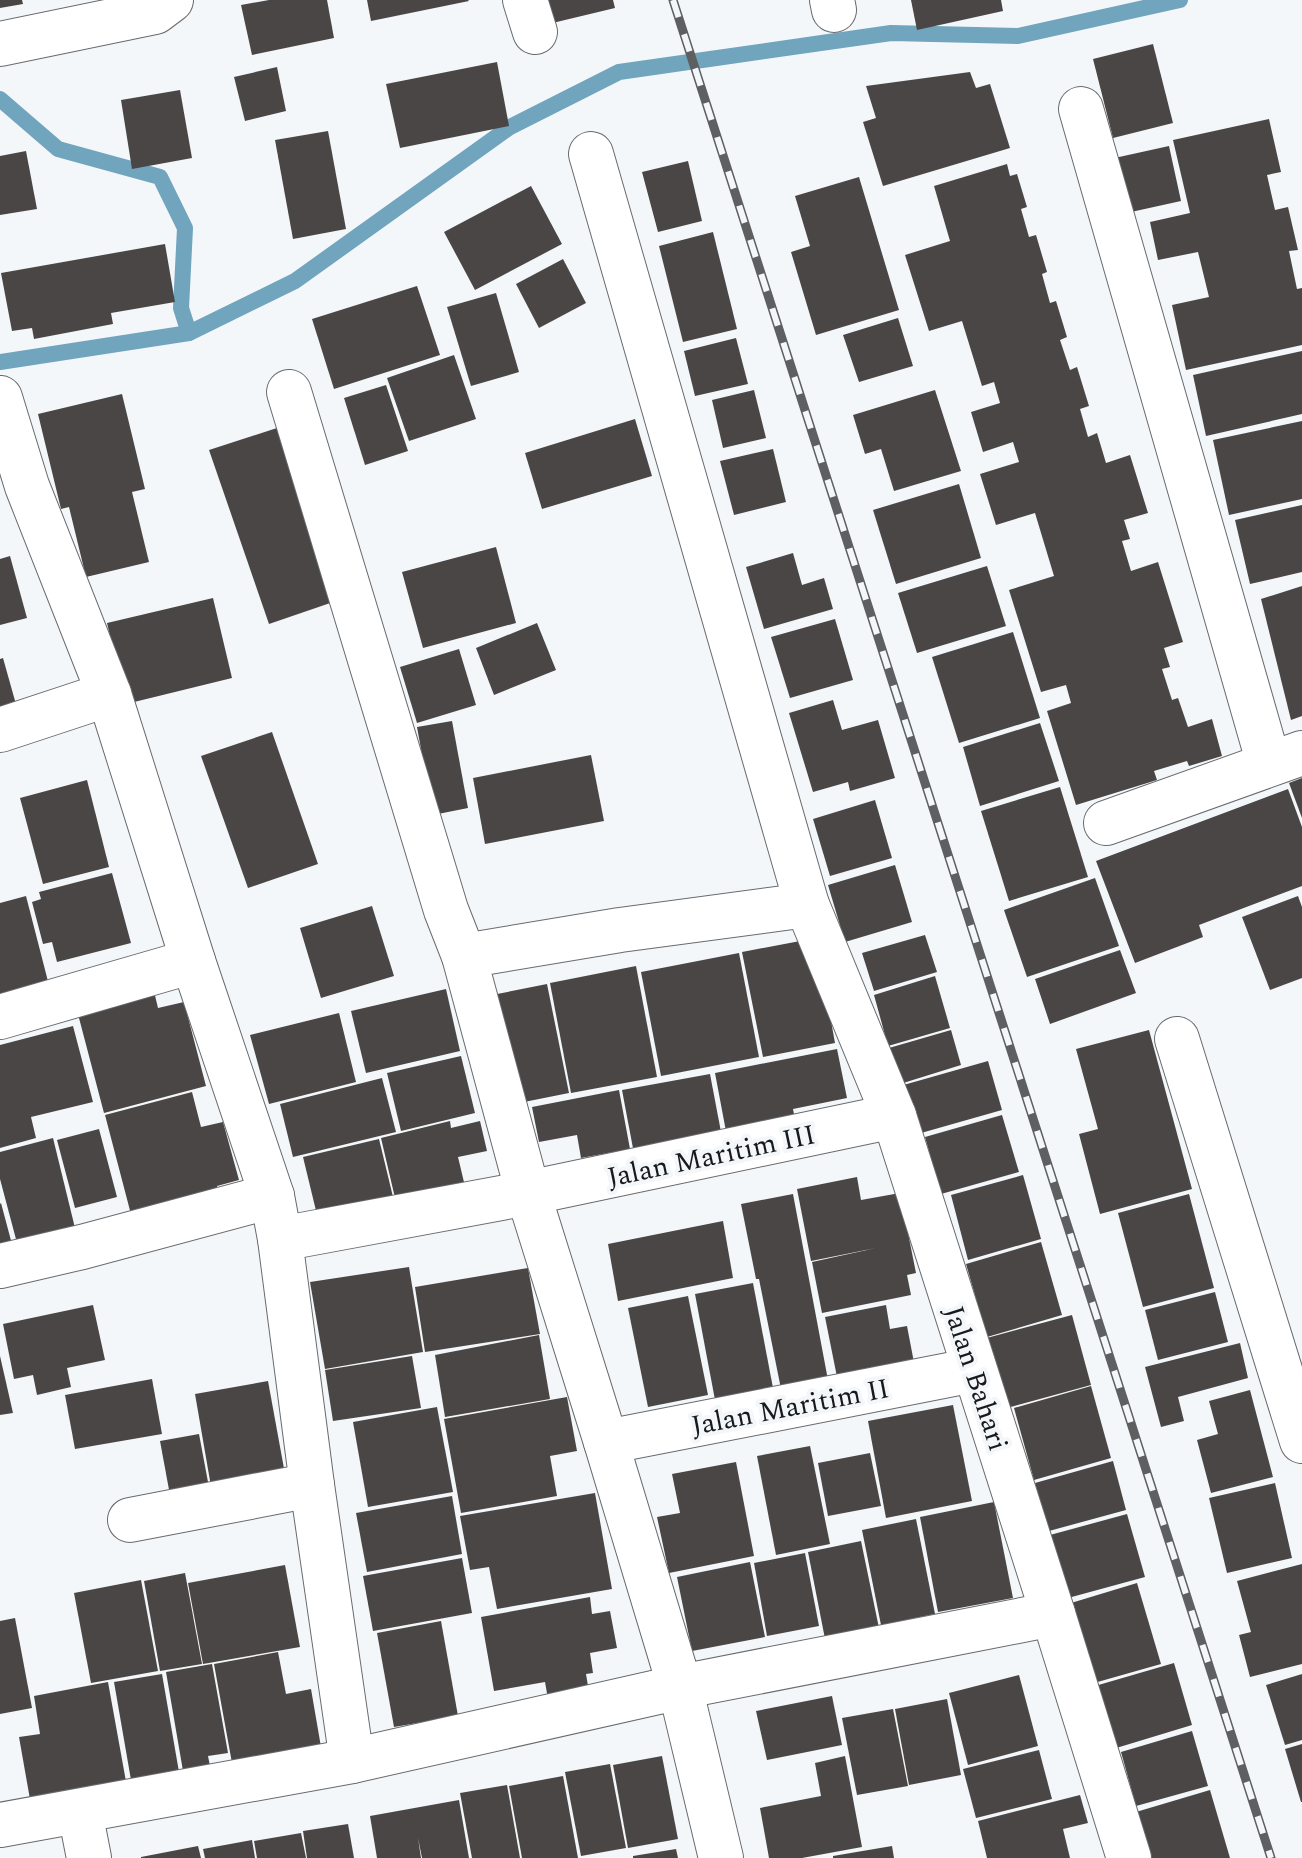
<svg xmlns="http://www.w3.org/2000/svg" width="1302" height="1858" font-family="Spectral,serif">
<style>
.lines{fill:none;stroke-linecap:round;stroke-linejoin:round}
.stream{stroke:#71a4bd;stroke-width:16}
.building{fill:#4b4646}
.minor-casing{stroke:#686b6e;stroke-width:46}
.minor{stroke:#fff;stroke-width:44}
.rail-casing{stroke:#5d5f61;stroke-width:9}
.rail{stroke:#f3f7fa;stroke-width:6;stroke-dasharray:18;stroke-linecap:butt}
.labels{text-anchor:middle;stroke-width:8;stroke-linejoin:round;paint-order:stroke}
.street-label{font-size:28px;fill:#18191a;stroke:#f3f7fa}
</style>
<rect width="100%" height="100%" fill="#f3f7fa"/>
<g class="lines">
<g class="stream">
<polyline points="0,99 58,149 160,177 185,228 181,308 189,333"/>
<polyline points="0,362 189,333 295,281 510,127 619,72 891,33 1018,36 1180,0"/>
</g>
</g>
<g class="building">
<polygon points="0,0 22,0 23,4 0,8"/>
<polygon points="269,0 327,0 334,38 252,55 241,5"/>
<polygon points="367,0 468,0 469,1 371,21"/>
<polygon points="534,0 613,0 615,8 540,26"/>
<polygon points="911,0 1001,0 1003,11 917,30"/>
<polygon points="1153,44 1173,123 1113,138 1093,59"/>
<polygon points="497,62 509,126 400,148 386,84"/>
<polygon points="277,67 286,111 245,121 234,77"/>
<polygon points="970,72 976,88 990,84 1010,148 883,186 863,122 876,118 866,86"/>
<polygon points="180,90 192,158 132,169 121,100"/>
<polygon points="1269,119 1281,172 1267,175 1275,210 1288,207 1298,250 1289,251 1297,289 1302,288 1302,345 1186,370 1172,305 1209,297 1198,252 1158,260 1150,222 1190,213 1173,140"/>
<polygon points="328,131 346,229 293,239 275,140"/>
<polygon points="1169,146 1181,201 1122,214 1110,159"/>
<polygon points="26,151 37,209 0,215 0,156"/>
<polygon points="688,161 702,221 658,232 642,172"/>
<polygon points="1007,164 1010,176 1017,174 1027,207 1021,209 1029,237 1036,235 1047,272 1042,274 1050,303 1056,301 1067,337 1060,340 1070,370 1077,367 1089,406 1080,409 1088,437 1097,433 1106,463 1130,455 1148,513 1124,520 1130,539 1122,541 1131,571 1158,562 1183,642 1164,648 1170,667 1162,669 1172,700 1178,698 1188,727 1212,719 1222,756 1189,766 1187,761 1154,771 1157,780 1076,805 1047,711 1071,703 1066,685 1041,692 1009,590 1054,576 1035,513 996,525 980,474 1019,462 1013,442 983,452 971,412 1000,403 994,382 982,386 962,321 929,331 905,255 950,241 934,186"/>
<polygon points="859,177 899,310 816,335 791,252 810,246 795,196"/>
<polygon points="531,186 562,244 475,290 444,232"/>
<polygon points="713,232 737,329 683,342 659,246"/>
<polygon points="165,244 175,302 111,313 113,324 34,339 32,328 12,331 1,273"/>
<polygon points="563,259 586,303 539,328 516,284"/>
<polygon points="417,286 440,355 334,389 312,319"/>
<polygon points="496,293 519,372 471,386 447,307"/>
<polygon points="898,318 913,366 859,382 843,335"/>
<polygon points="736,338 748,384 695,396 684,351"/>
<polygon points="1302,351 1302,414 1206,436 1193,375"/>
<polygon points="454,355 476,419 409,441 387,378"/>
<polygon points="386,385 408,451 365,465 344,398"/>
<polygon points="754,390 766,438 723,448 712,400"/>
<polygon points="935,390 961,471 894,491 881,449 865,454 853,415"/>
<polygon points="122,394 145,489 132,492 149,562 86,577 69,507 61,509 38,414"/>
<polygon points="635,419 652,476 542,509 525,453"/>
<polygon points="1302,421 1302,499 1229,515 1213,440"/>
<polygon points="280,427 339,600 269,624 209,450"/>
<polygon points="773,449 786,502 734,515 720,461"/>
<polygon points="959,484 981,558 896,584 873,510"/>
<polygon points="1302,505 1302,572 1250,584 1235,520"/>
<polygon points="496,547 516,623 423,648 402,572"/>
<polygon points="793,553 802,585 824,578 833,609 764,629 746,567"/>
<polygon points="10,556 27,618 0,625 0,559"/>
<polygon points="987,566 1006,626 917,653 898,593"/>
<polygon points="1302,586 1302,716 1291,720 1261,599"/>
<polygon points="213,598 232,678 126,704 107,623"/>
<polygon points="835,619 853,680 790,698 771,637"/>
<polygon points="537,623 556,670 494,695 476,648"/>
<polygon points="1013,632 1040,718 959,743 932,657"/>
<polygon points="459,649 476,705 417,723 400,667"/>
<polygon points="3,658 19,715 0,720 0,659"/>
<polygon points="833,700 842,730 878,720 895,778 850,791 848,782 813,792 789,713"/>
<polygon points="452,721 468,808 433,815 417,727"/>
<polygon points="1040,723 1059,781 980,806 963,747"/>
<polygon points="272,732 318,864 248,888 201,756"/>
<polygon points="591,755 604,821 485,844 473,778"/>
<polygon points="1302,778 1302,818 1289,783"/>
<polygon points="87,780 109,867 43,884 20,798"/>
<polygon points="1060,787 1088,877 1009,901 981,811"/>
<polygon points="1288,789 1302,827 1302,886 1199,925 1203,937 1135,963 1096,861"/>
<polygon points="875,800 892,858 830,876 813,819"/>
<polygon points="895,865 912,922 845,942 828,885"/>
<polygon points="112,873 131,943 57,962 52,942 43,944 32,902 41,899 39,892"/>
<polygon points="1095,878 1119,946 1027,977 1004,910"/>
<polygon points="26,896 51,993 0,1006 0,903"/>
<polygon points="1298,896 1302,907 1302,978 1270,990 1242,917"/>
<polygon points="372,906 394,976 321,998 300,928"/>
<polygon points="925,935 937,972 874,991 862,953"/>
<polygon points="816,938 835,1043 763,1057 742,952"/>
<polygon points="1120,950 1136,993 1050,1024 1035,979"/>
<polygon points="739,953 759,1057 661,1076 641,972"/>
<polygon points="636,966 657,1077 571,1093 550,983"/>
<polygon points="935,976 950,1028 888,1046 874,995"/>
<polygon points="151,979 158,1008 184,1002 206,1086 104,1113 74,999"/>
<polygon points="547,984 569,1093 514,1104 492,995"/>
<polygon points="446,989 460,1051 366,1073 351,1011"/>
<polygon points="339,1013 356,1082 269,1104 250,1035"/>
<polygon points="73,1026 93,1102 31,1117 36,1138 0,1148 0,1045"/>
<polygon points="951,1030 961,1065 900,1084 889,1048"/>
<polygon points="1149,1030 1192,1189 1100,1214 1079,1134 1098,1129 1076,1049"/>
<polygon points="837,1049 847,1098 793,1109 797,1129 728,1142 715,1073"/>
<polygon points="461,1056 475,1113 401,1131 387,1073"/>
<polygon points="988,1061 1002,1110 914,1135 900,1086"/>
<polygon points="710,1074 721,1132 635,1159 622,1090"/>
<polygon points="382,1078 396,1132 293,1157 280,1104"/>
<polygon points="619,1090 630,1149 581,1158 577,1135 539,1142 532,1107"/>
<polygon points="192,1092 201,1127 223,1122 239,1180 217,1186 220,1200 133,1222 105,1115"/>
<polygon points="1002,1115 1019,1172 941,1194 925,1137"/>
<polygon points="450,1121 451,1128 480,1121 487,1151 458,1157 468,1199 399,1215 381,1138"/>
<polygon points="99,1129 117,1197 75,1208 57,1140"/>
<polygon points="53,1138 75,1228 17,1243 0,1179 0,1152"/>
<polygon points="379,1139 394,1201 318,1219 303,1157"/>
<polygon points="1023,1175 1041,1239 968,1260 951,1195"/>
<polygon points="857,1177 861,1200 900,1193 916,1273 907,1275 911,1295 822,1313 812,1262 876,1248 811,1261 797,1189"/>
<polygon points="793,1194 828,1380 781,1389 759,1279 756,1279 741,1204"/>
<polygon points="1189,1194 1214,1288 1143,1307 1118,1213"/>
<polygon points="1,1203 13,1248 0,1251 0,1204"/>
<polygon points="723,1221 733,1278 618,1301 608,1244"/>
<polygon points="1041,1242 1062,1315 987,1337 966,1264"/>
<polygon points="409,1267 423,1352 325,1369 310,1282"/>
<polygon points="528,1268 540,1334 425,1352 415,1287"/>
<polygon points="753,1283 773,1388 715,1400 695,1294"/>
<polygon points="1215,1292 1228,1342 1158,1360 1145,1310"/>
<polygon points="688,1296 708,1395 648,1407 628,1308"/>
<polygon points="93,1305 105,1360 67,1368 71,1387 37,1395 33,1375 14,1379 3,1324"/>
<polygon points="886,1305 890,1329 907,1326 916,1373 839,1387 825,1317"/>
<polygon points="1072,1315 1091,1385 1003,1409 983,1339"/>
<polygon points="539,1335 550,1399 445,1417 435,1355"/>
<polygon points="1240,1343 1248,1378 1178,1397 1184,1421 1161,1427 1145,1367"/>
<polygon points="0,1356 13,1413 0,1415"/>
<polygon points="412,1356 421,1408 333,1421 325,1370"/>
<polygon points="152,1379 162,1434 75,1449 65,1395"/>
<polygon points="268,1381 287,1485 213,1498 195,1394"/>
<polygon points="1091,1386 1111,1458 1034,1480 1014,1408"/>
<polygon points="1250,1390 1273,1477 1211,1493 1197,1440 1218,1434 1209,1401"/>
<polygon points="567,1397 577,1451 550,1456 557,1496 461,1513 444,1419"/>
<polygon points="953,1405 972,1501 886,1518 868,1421"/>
<polygon points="437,1407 453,1492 368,1507 353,1422"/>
<polygon points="199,1434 211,1498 172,1506 160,1441"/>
<polygon points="810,1446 830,1544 776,1555 757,1456"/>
<polygon points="870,1453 881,1506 828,1516 818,1463"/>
<polygon points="1113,1461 1126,1510 1049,1531 1035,1483"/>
<polygon points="736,1462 754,1556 669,1573 657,1517 680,1513 672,1474"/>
<polygon points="1275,1483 1292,1558 1227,1573 1209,1498"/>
<polygon points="595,1493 612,1589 497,1609 489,1567 470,1570 460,1516"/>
<polygon points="452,1496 462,1554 367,1572 356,1513"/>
<polygon points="994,1502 1013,1598 938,1612 920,1517"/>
<polygon points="1127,1514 1145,1577 1068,1598 1050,1535"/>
<polygon points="916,1519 935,1614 881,1625 862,1530"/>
<polygon points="861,1541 880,1633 826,1644 808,1552"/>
<polygon points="805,1553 819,1626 767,1636 754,1563"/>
<polygon points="462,1558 472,1613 373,1631 363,1576"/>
<polygon points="750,1562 765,1637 692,1651 677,1577"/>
<polygon points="1302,1564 1302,1664 1250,1677 1239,1635 1251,1632 1237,1581"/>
<polygon points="285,1565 300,1647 203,1664 188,1583"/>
<polygon points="185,1573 202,1664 160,1671 144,1581"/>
<polygon points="141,1580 158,1671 91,1683 74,1593"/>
<polygon points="1137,1583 1161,1664 1094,1683 1071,1603"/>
<polygon points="590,1597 592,1614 610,1611 617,1648 590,1653 593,1673 586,1674 589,1692 548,1699 545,1682 494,1691 481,1617"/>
<polygon points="15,1618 32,1708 0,1714 0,1621"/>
<polygon points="441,1621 458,1716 394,1727 377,1633"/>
<polygon points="278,1652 286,1694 311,1689 321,1747 232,1763 214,1664"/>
<polygon points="1174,1663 1192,1725 1113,1749 1095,1686"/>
<polygon points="212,1664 228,1753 208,1756 210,1766 183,1771 166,1672"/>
<polygon points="162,1674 179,1772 131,1780 114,1682"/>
<polygon points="1302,1674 1302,1740 1285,1745 1266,1685"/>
<polygon points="1019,1675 1038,1746 968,1765 949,1693"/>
<polygon points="108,1682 127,1787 31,1805 19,1737 40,1734 34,1696"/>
<polygon points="832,1696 842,1745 767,1760 756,1711"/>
<polygon points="947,1699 961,1775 909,1785 895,1709"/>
<polygon points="893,1709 908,1786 857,1795 842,1718"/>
<polygon points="1192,1731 1208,1786 1136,1806 1121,1752"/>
<polygon points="1302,1744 1302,1802 1301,1802 1285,1749"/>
<polygon points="1039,1750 1052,1799 976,1818 963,1769"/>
<polygon points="662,1756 678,1839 628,1848 613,1765"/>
<polygon points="845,1756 862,1847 802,1858 769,1858 760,1808 821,1796 815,1763"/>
<polygon points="610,1764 626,1848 581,1856 565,1772"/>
<polygon points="563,1776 578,1858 522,1858 509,1786"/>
<polygon points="507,1785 520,1858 472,1858 460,1793"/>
<polygon points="1210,1790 1230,1858 1149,1858 1136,1812"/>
<polygon points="1080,1795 1088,1823 1063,1829 1070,1858 987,1858 978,1821"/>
<polygon points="459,1800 469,1858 422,1858 418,1838 421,1858 377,1858 370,1816"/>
<polygon points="348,1824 354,1858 307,1858 303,1831"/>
<polygon points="301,1833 306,1858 257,1858 254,1841"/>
<polygon points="252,1840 255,1858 205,1858 203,1849"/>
<polygon points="198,1846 201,1858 141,1858 141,1857"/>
<polygon points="892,1846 894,1858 833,1858 833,1856"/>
<polygon points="676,1849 678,1858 633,1858 633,1856"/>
</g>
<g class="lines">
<g class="minor-casing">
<g id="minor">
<polyline points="525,0 535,32"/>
<polyline points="832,0 834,10"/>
<polyline points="0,44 155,12 171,0"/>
<polyline points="1081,109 1269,764"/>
<polyline points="591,154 807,905 894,1116 1053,1614 1129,1858"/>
<polyline points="289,392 446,910 464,956"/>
<polyline points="0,398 27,486 109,694 193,961 272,1196 280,1239 312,1485 352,1761"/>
<polyline points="0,730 109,694"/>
<polyline points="1106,823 1302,753"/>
<polyline points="0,1017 193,961"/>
<polyline points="1177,1039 1302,1441"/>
<polyline points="280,1239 528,1193 894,1116"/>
<polyline points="0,1266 82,1247 272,1196"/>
<polyline points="606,1442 974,1370"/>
<polyline points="130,1520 312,1485"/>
<polyline points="80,1812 89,1858"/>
<polyline points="0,1825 352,1761 680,1687 1053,1614"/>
<polyline points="721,1858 680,1687 606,1442 528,1193 464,956 620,930 807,905"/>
</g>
</g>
<use href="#minor" class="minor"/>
<g class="rail-casing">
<polyline id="rail" points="673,0 1271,1858"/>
</g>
<use href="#rail" class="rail"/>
</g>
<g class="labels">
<g class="street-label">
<text transform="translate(711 1155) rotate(-12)" y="10">Jalan Maritim III</text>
<text transform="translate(977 1378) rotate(72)" y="10">Jalan Bahari</text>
<text transform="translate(790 1406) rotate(-11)" y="10">Jalan Maritim II</text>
</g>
</g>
</svg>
